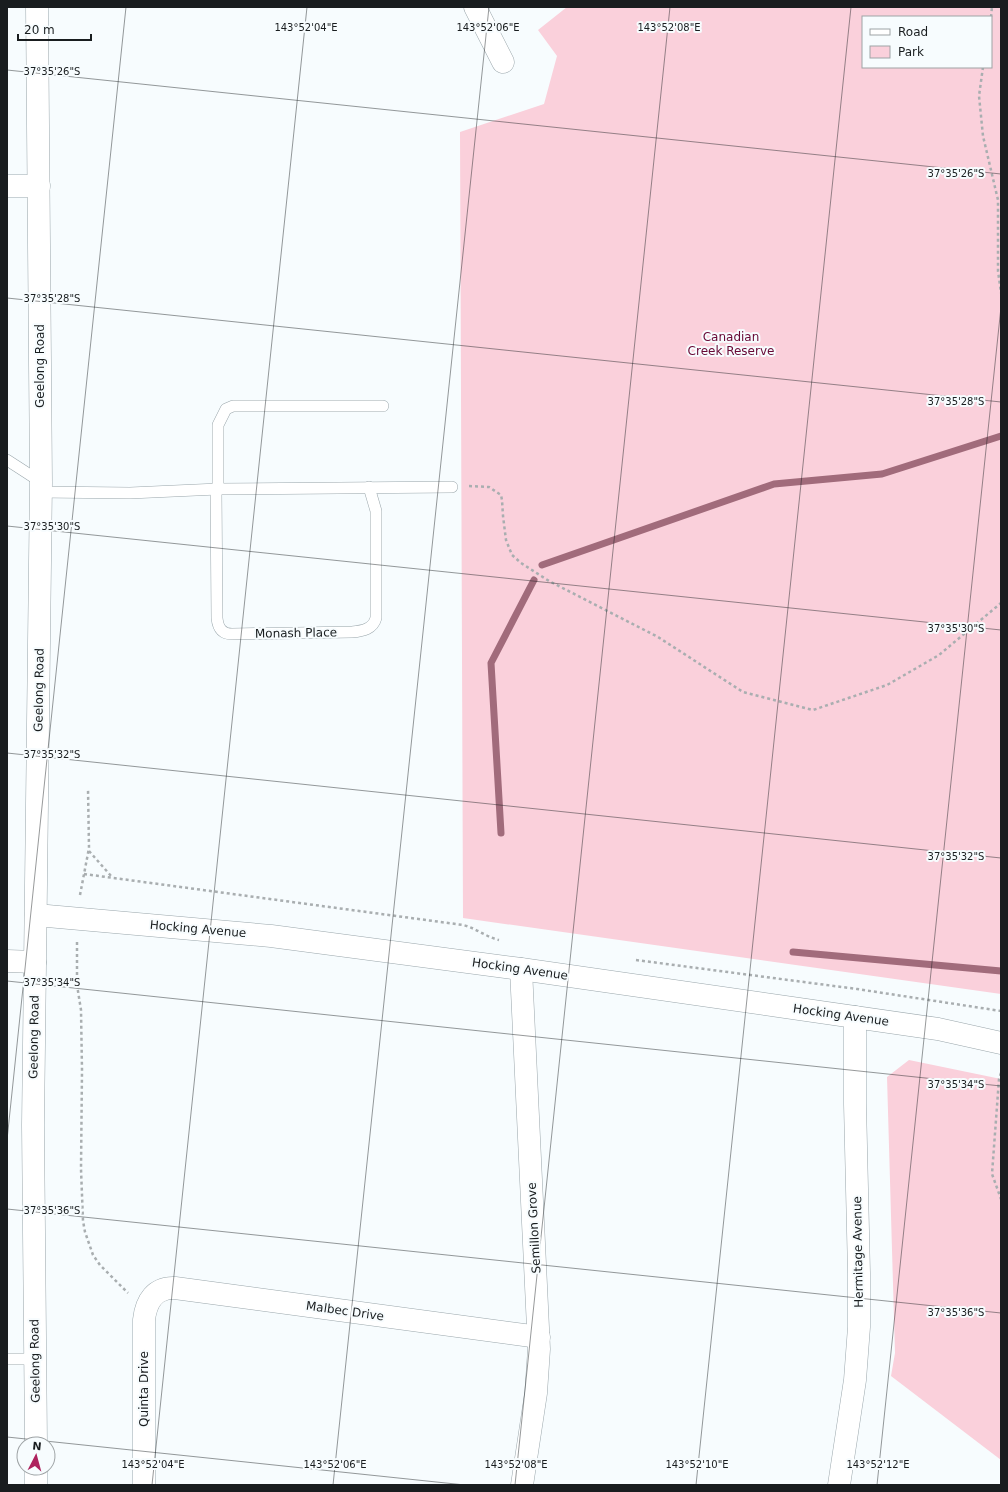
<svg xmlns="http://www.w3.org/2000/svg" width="1008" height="1492" font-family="'DejaVu Sans',sans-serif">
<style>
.green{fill:#fad0db;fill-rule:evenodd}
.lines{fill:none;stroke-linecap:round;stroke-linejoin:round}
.stream{stroke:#a16b7b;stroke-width:7}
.lane-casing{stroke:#9aa6ab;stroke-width:12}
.street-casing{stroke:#9aa6ab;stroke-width:23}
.secondary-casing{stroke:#9aa6ab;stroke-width:23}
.path{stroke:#a9aeb0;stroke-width:2.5;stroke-dasharray:3 3;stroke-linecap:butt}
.lane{stroke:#fff;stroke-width:11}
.street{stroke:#fff;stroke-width:22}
.secondary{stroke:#fff;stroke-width:22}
.ticks{fill:none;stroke:#191d1f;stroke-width:1;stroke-opacity:0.45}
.labels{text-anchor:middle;stroke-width:4;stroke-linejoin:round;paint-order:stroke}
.park-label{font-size:12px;fill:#670734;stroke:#f7fcfe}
.street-label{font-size:12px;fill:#191d1f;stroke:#f7fcfe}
.ticks-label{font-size:10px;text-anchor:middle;fill:#191d1f;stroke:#f7fcfe;stroke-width:4;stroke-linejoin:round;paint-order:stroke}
</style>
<rect width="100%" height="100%" fill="#f7fcfe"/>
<g class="green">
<path d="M567,7H1001V994L463,918L460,132L544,104L557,56L538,30ZM863,17H991V67H863Z"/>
<polygon points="909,1060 1001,1079 1001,1460 891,1376 895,1353 887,1077"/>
</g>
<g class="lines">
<g class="stream">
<polyline points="542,565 774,484 882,474 1001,436"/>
<polyline points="501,833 491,663 534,580"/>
<polyline points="793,952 1001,971"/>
</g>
<g class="lane-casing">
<g id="lane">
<polyline points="7,460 41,482"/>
<path d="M216,489L217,618C218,628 222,634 232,634L352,632C363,631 373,629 376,618V511L369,487"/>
<polyline points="218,489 218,425 226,409 233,406 383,406"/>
<polyline points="40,492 130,493 218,489 452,487"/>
<polyline points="7,1359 35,1359"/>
</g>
</g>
<g class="street-casing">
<g id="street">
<polyline points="475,7 503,62"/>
<polyline points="7,186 39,186"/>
<polyline points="36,915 271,936 521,969 938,1029 1001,1043"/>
<polyline points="7,961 35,962"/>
<polyline points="521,969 539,1349 536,1393 522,1485"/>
<path d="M144,1485V1320C146,1301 155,1287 175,1288L539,1337"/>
<polyline points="839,1485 855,1380 859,1327 859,1273 855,1104 855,1017"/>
</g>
</g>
<g class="secondary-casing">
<g id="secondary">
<polyline points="36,1444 33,1125 41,482 37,7"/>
<polyline points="36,1468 36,1485"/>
</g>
</g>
<g class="path">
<polyline points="991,17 992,7"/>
<polyline points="983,67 979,96 983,136 998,200 998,271 1001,293"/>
<polyline points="469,486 489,487 501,495 502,500 503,516 506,540 512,555 521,563 549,581 658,637 743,692 813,710 887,685 939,655 1001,603"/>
<polyline points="89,851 112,877"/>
<path d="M84,874L463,925C476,928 486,937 499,940"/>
<polyline points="80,895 89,848 88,788"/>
<polyline points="77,942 77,985 81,1010 82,1070 81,1169 83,1221 85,1232 93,1255 100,1265 128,1293"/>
<polyline points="636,960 857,989 1001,1011"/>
<polyline points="1001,1073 999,1079 992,1174 1001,1199"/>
</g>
<use href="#lane" class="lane"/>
<use href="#street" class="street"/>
<use href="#secondary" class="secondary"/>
</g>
<path class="ticks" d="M7,70L1001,174M7,298L1001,402M7,526L1001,630M7,753L1001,858M7,981L1001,1086M7,1140L126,7M7,1209L1001,1313M7,1437L465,1485M152,1485L307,7M333,1485L489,7M515,1485L670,7M696,1485L851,7M877,1485L1001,307"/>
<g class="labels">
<g class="park-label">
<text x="731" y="341">Canadian<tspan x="731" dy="14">Creek Reserve</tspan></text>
</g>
<g class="street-label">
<text transform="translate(40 366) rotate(-90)" y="4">Geelong Road</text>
<text transform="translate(296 633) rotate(-1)" y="4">Monash Place</text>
<text transform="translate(39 690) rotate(-89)" y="4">Geelong Road</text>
<text transform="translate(198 929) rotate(5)" y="4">Hocking Avenue</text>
<text transform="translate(520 969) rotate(8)" y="4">Hocking Avenue</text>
<text transform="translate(841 1015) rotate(8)" y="4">Hocking Avenue</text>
<text transform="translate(34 1037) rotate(-89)" y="4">Geelong Road</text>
<text transform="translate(534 1228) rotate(-93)" y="4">Semillon Grove</text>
<text transform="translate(858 1252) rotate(-91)" y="4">Hermitage Avenue</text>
<text transform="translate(345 1311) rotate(8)" y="4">Malbec Drive</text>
<text transform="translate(35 1361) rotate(-91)" y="4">Geelong Road</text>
<text transform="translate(144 1389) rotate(-90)" y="4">Quinta Drive</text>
</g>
</g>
<g class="ticks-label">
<text x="306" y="31">143°52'04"E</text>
<text x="488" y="31">143°52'06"E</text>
<text x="669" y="31">143°52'08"E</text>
<text x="52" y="75">37°35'26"S</text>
<text x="956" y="177">37°35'26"S</text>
<text x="52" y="302">37°35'28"S</text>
<text x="956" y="405">37°35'28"S</text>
<text x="52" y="530">37°35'30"S</text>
<text x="956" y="632">37°35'30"S</text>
<text x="52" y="758">37°35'32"S</text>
<text x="956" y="860">37°35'32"S</text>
<text x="52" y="986">37°35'34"S</text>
<text x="956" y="1088">37°35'34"S</text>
<text x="52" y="1214">37°35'36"S</text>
<text x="956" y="1316">37°35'36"S</text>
<text x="153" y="1468">143°52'04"E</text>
<text x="335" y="1468">143°52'06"E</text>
<text x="516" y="1468">143°52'08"E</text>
<text x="697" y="1468">143°52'10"E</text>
<text x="878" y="1468">143°52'12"E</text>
</g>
<rect width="1008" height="1492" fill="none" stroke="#191d1f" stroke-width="16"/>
<rect x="862" y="16" width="130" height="52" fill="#f7fcfe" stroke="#9ea3a5"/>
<rect x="870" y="29" width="20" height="6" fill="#ffffff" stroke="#9ea3a5"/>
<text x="898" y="36" font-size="12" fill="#191d1f">Road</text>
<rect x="870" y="46" width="20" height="12" fill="#fad0db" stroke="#9ea3a5"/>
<text x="898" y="56" font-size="12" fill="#191d1f">Park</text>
<g transform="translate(36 1456) rotate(6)"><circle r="19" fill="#f7fcfe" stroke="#9ea3a5"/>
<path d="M0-3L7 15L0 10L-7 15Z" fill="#ae225e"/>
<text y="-6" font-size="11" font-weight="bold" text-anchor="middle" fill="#191d1f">N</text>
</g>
<path d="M18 34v6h73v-6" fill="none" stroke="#191d1f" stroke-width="2"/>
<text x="24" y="34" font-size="12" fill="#191d1f" stroke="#f7fcfe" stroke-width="3" paint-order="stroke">20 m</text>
</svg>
